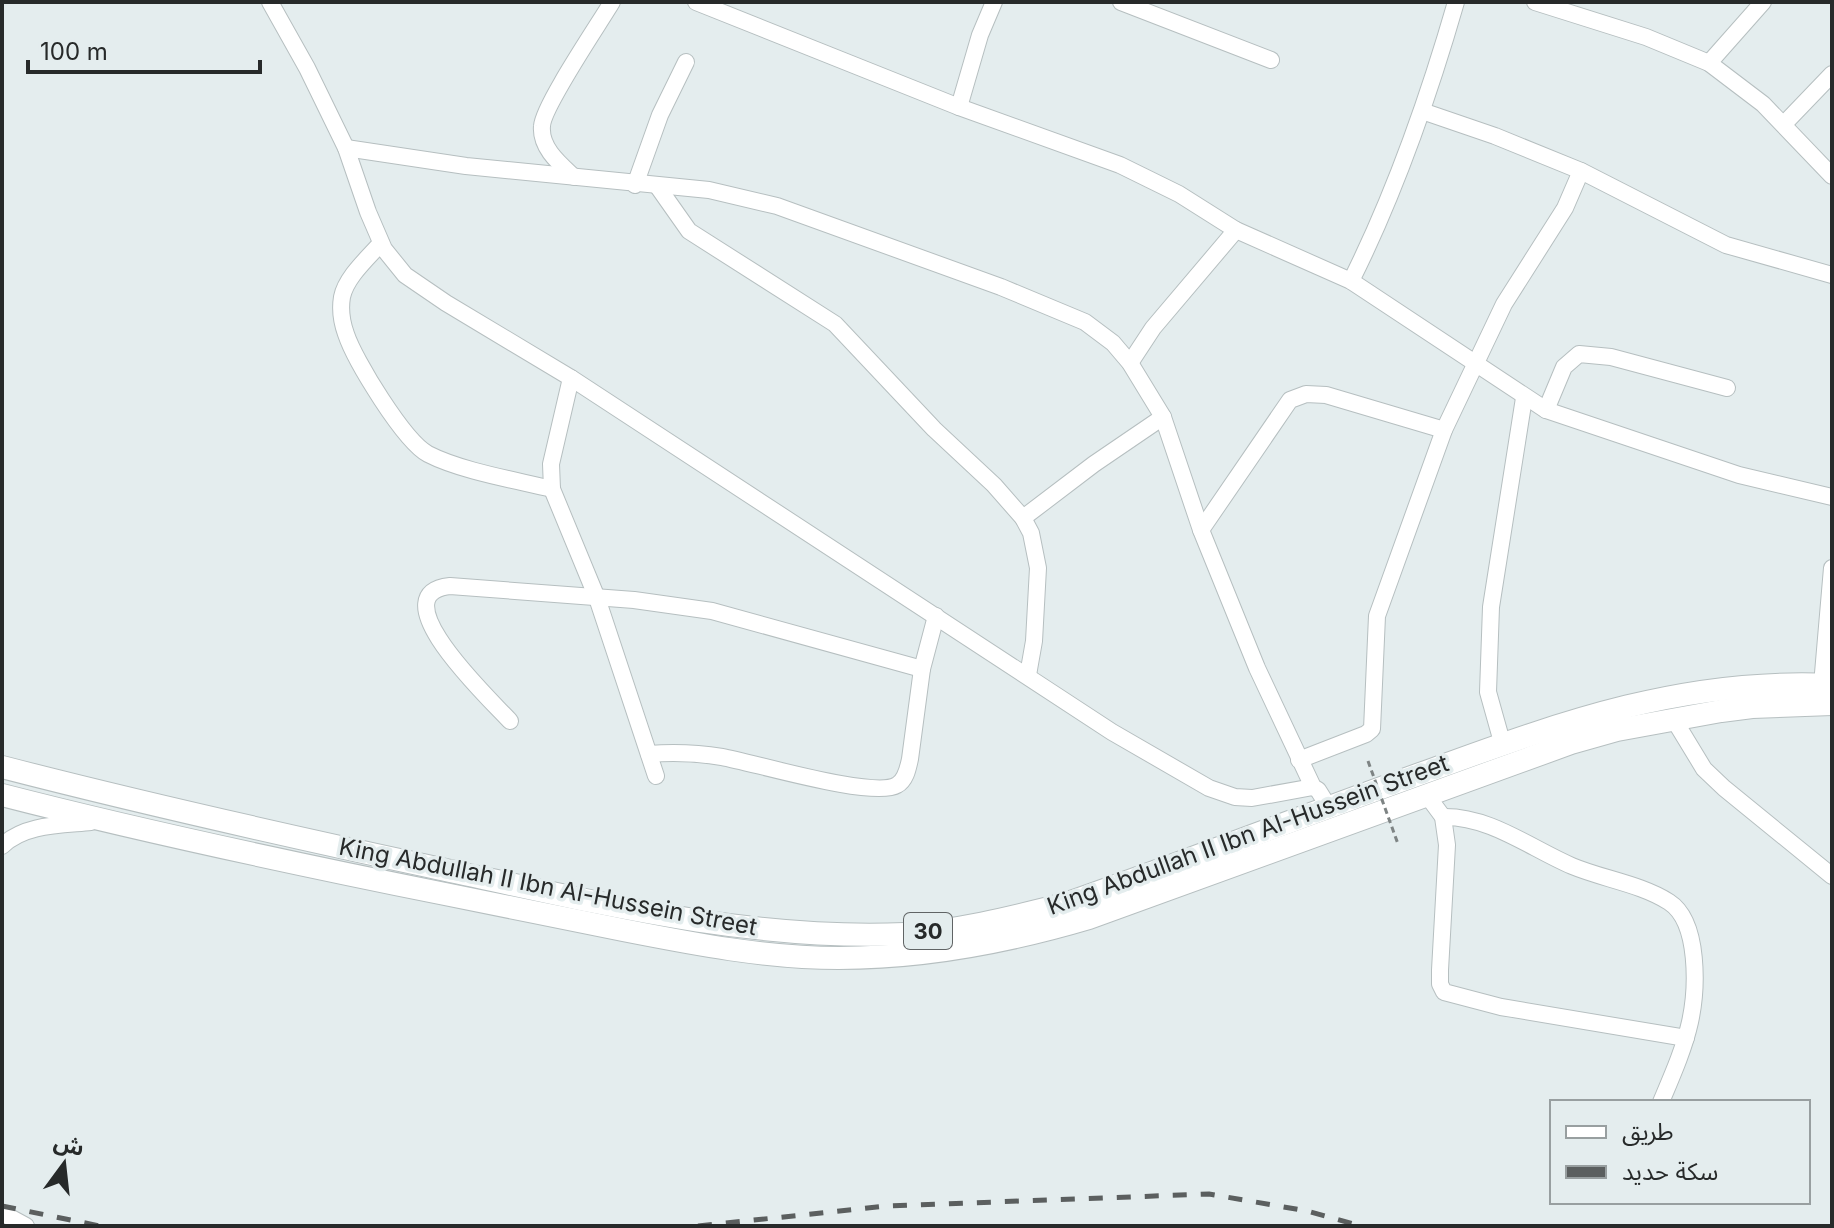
<svg xmlns="http://www.w3.org/2000/svg" width="1834" height="1228" font-family="Inter,'Noto Sans Arabic',sans-serif">
<style>
.lines{fill:none;stroke-linecap:round;stroke-linejoin:round}
.minor-casing{stroke:#b6bfc0;stroke-width:18}
.major-casing{stroke:#b6bfc0;stroke-width:24}
.minor{stroke:#fff;stroke-width:16}
.major{stroke:#fff;stroke-width:22}
.rail{stroke:#5b5f5f;stroke-width:5;stroke-dasharray:14 14;stroke-linecap:butt}
.path-bridge{stroke:#7e8484;stroke-width:3;stroke-dasharray:6 4;stroke-linecap:butt}
.labels{text-anchor:middle;stroke-width:7;stroke-linejoin:round;paint-order:stroke}
.shield{fill:#e4edee;stroke:#606465;stroke-width:2}
.shield-label{font-size:22px;font-weight:bold;fill:#272a2a}
.street-label{font-size:24px;fill:#272a2a;stroke:#e4edee}
</style>
<rect width="100%" height="100%" fill="#e4edee"/>
<g class="lines">
<g class="minor-casing">
<g id="minor">
<polyline points="270,2 307,68 346,148 368,212 384,249 405,275 446,303 571,378 1112,732 1209,788 1235,797 1252,798 1313,787"/>
<polyline points="696,2 959,107 1120,165 1179,194 1236,230 1351,281 1546,410 1739,475 1832,497"/>
<polyline points="1121,2 1271,60"/>
<polyline points="1535,2 1646,37 1709,63 1763,104 1832,176"/>
<polyline points="1709,63 1763,2"/>
<polyline points="959,107 980,35 994,2"/>
<polyline points="1422,111 1495,136 1581,171 1726,245 1832,275"/>
<polyline points="1784,124 1832,74"/>
<polyline points="346,148 466,166 709,190 777,206 1001,287 1085,322 1113,343 1130,363 1163,417 1201,530 1257,668 1313,787 1318,790 1328,806"/>
<path d="M574,177C560,164 540,148 542,126C543,106 599,24 612,2"/>
<polyline points="635,185 660,115 686,62"/>
<polyline points="658,187 689,231 835,324 934,429 994,485 1023,518 1031,533 1038,568 1034,641 1028,675"/>
<path d="M381,243C368,258 346,277 342,297C340,309 342,323 346,334C355,361 404,441 428,454C461,471 515,480 552,489"/>
<path d="M1351,281C1396,191 1428,99 1456,2"/>
<polyline points="1130,363 1153,328 1236,230"/>
<polyline points="571,378 551,464 552,489 597,598 656,776"/>
<polyline points="1546,410 1564,367 1579,354 1611,357 1727,388"/>
<polyline points="1023,518 1094,464 1163,417"/>
<polyline points="1201,530 1290,400 1306,394 1326,395 1444,430"/>
<polyline points="1822,685 1832,568"/>
<polyline points="1673,718 1704,769 1724,788 1832,876"/>
<path d="M510,721C493,702 377,594 450,586L634,600L712,611L922,669"/>
<polyline points="1502,742 1488,692 1491,607 1524,398"/>
<path d="M649,754C674,752 698,753 722,757C755,763 874,799 897,785C906,780 908,768 910,759L922,669L936,616"/>
<polyline points="1299,760 1366,734 1372,729 1377,616 1444,430 1504,304 1565,208 1581,171"/>
<polyline points="1426,794 1443,817 1447,845 1440,970 1440,984 1444,992 1501,1007 1686,1038"/>
<path d="M1443,817C1490,816 1530,848 1572,866C1603,879 1641,884 1669,902C1700,922 1697,990 1690,1022C1684,1049 1672,1076 1661,1102"/>
<path d="M2,846C24,824 61,825 91,822"/>
<polyline points="2,1213 26,1226"/>
</g>
</g>
<g class="major-casing">
<g id="major">
<path d="M2,767C145,804 288,836 432,867C587,900 745,941 905,934C959,931 1013,917 1065,904C1188,861 1308,814 1431,770C1565,721 1686,678 1832,685"/>
<path d="M2,795C149,833 296,864 445,894C504,906 564,918 623,930C694,944 766,958 839,958C924,958 1008,942 1089,918L1571,743L1617,730L1721,711L1752,707L1832,704"/>
</g>
</g>
<use href="#minor" class="minor"/>
<use href="#major" class="major"/>
<g class="rail">
<polyline points="2,1206 100,1226"/>
<polyline points="698,1226 887,1206 1209,1194 1307,1211 1361,1226"/>
</g>
<polyline class="path-bridge" points="1368,761 1398,844"/>
</g>
<g class="labels">
<rect class="shield" x="904" y="913" width="48" height="36" rx="6"/>
<g class="shield-label">
<text x="928" y="939">30</text>
</g>
<g class="street-label">
<text transform="translate(1248 835) rotate(-20)" y="8">King Abdullah II Ibn Al-Hussein Street</text>
<text transform="translate(548 887) rotate(11)" y="8">King Abdullah II Ibn Al-Hussein Street</text>
</g>
</g>
<rect width="1834" height="1228" fill="none" stroke="#272a2a" stroke-width="8"/>
<rect x="1550" y="1100" width="260" height="104" fill="#e4edee" stroke="#989fa0" stroke-width="2"/>
<rect x="1566" y="1126" width="40" height="12" fill="#ffffff" stroke="#989fa0" stroke-width="2"/>
<text x="1622" y="1140" font-size="24" fill="#272a2a">طريق</text>
<rect x="1566" y="1166" width="40" height="12" fill="#5b5f5f" stroke="#989fa0" stroke-width="2"/>
<text x="1622" y="1180" font-size="24" fill="#272a2a">سكة حديد</text>
<g transform="translate(64 1164) rotate(15)" stroke="#e4edee" stroke-width="6" paint-order="stroke">
<path d="M0-6L14 30L0 20L-14 30Z" fill="#272a2a"/>
<text y="-12" font-size="22" font-weight="bold" text-anchor="middle" fill="#272a2a">ش</text>
</g>
<path d="M28 60v12h232v-12" fill="none" stroke="#272a2a" stroke-width="4"/>
<text x="40" y="60" font-size="24" fill="#272a2a" stroke="#e4edee" stroke-width="6" paint-order="stroke">100 m</text>
</svg>
